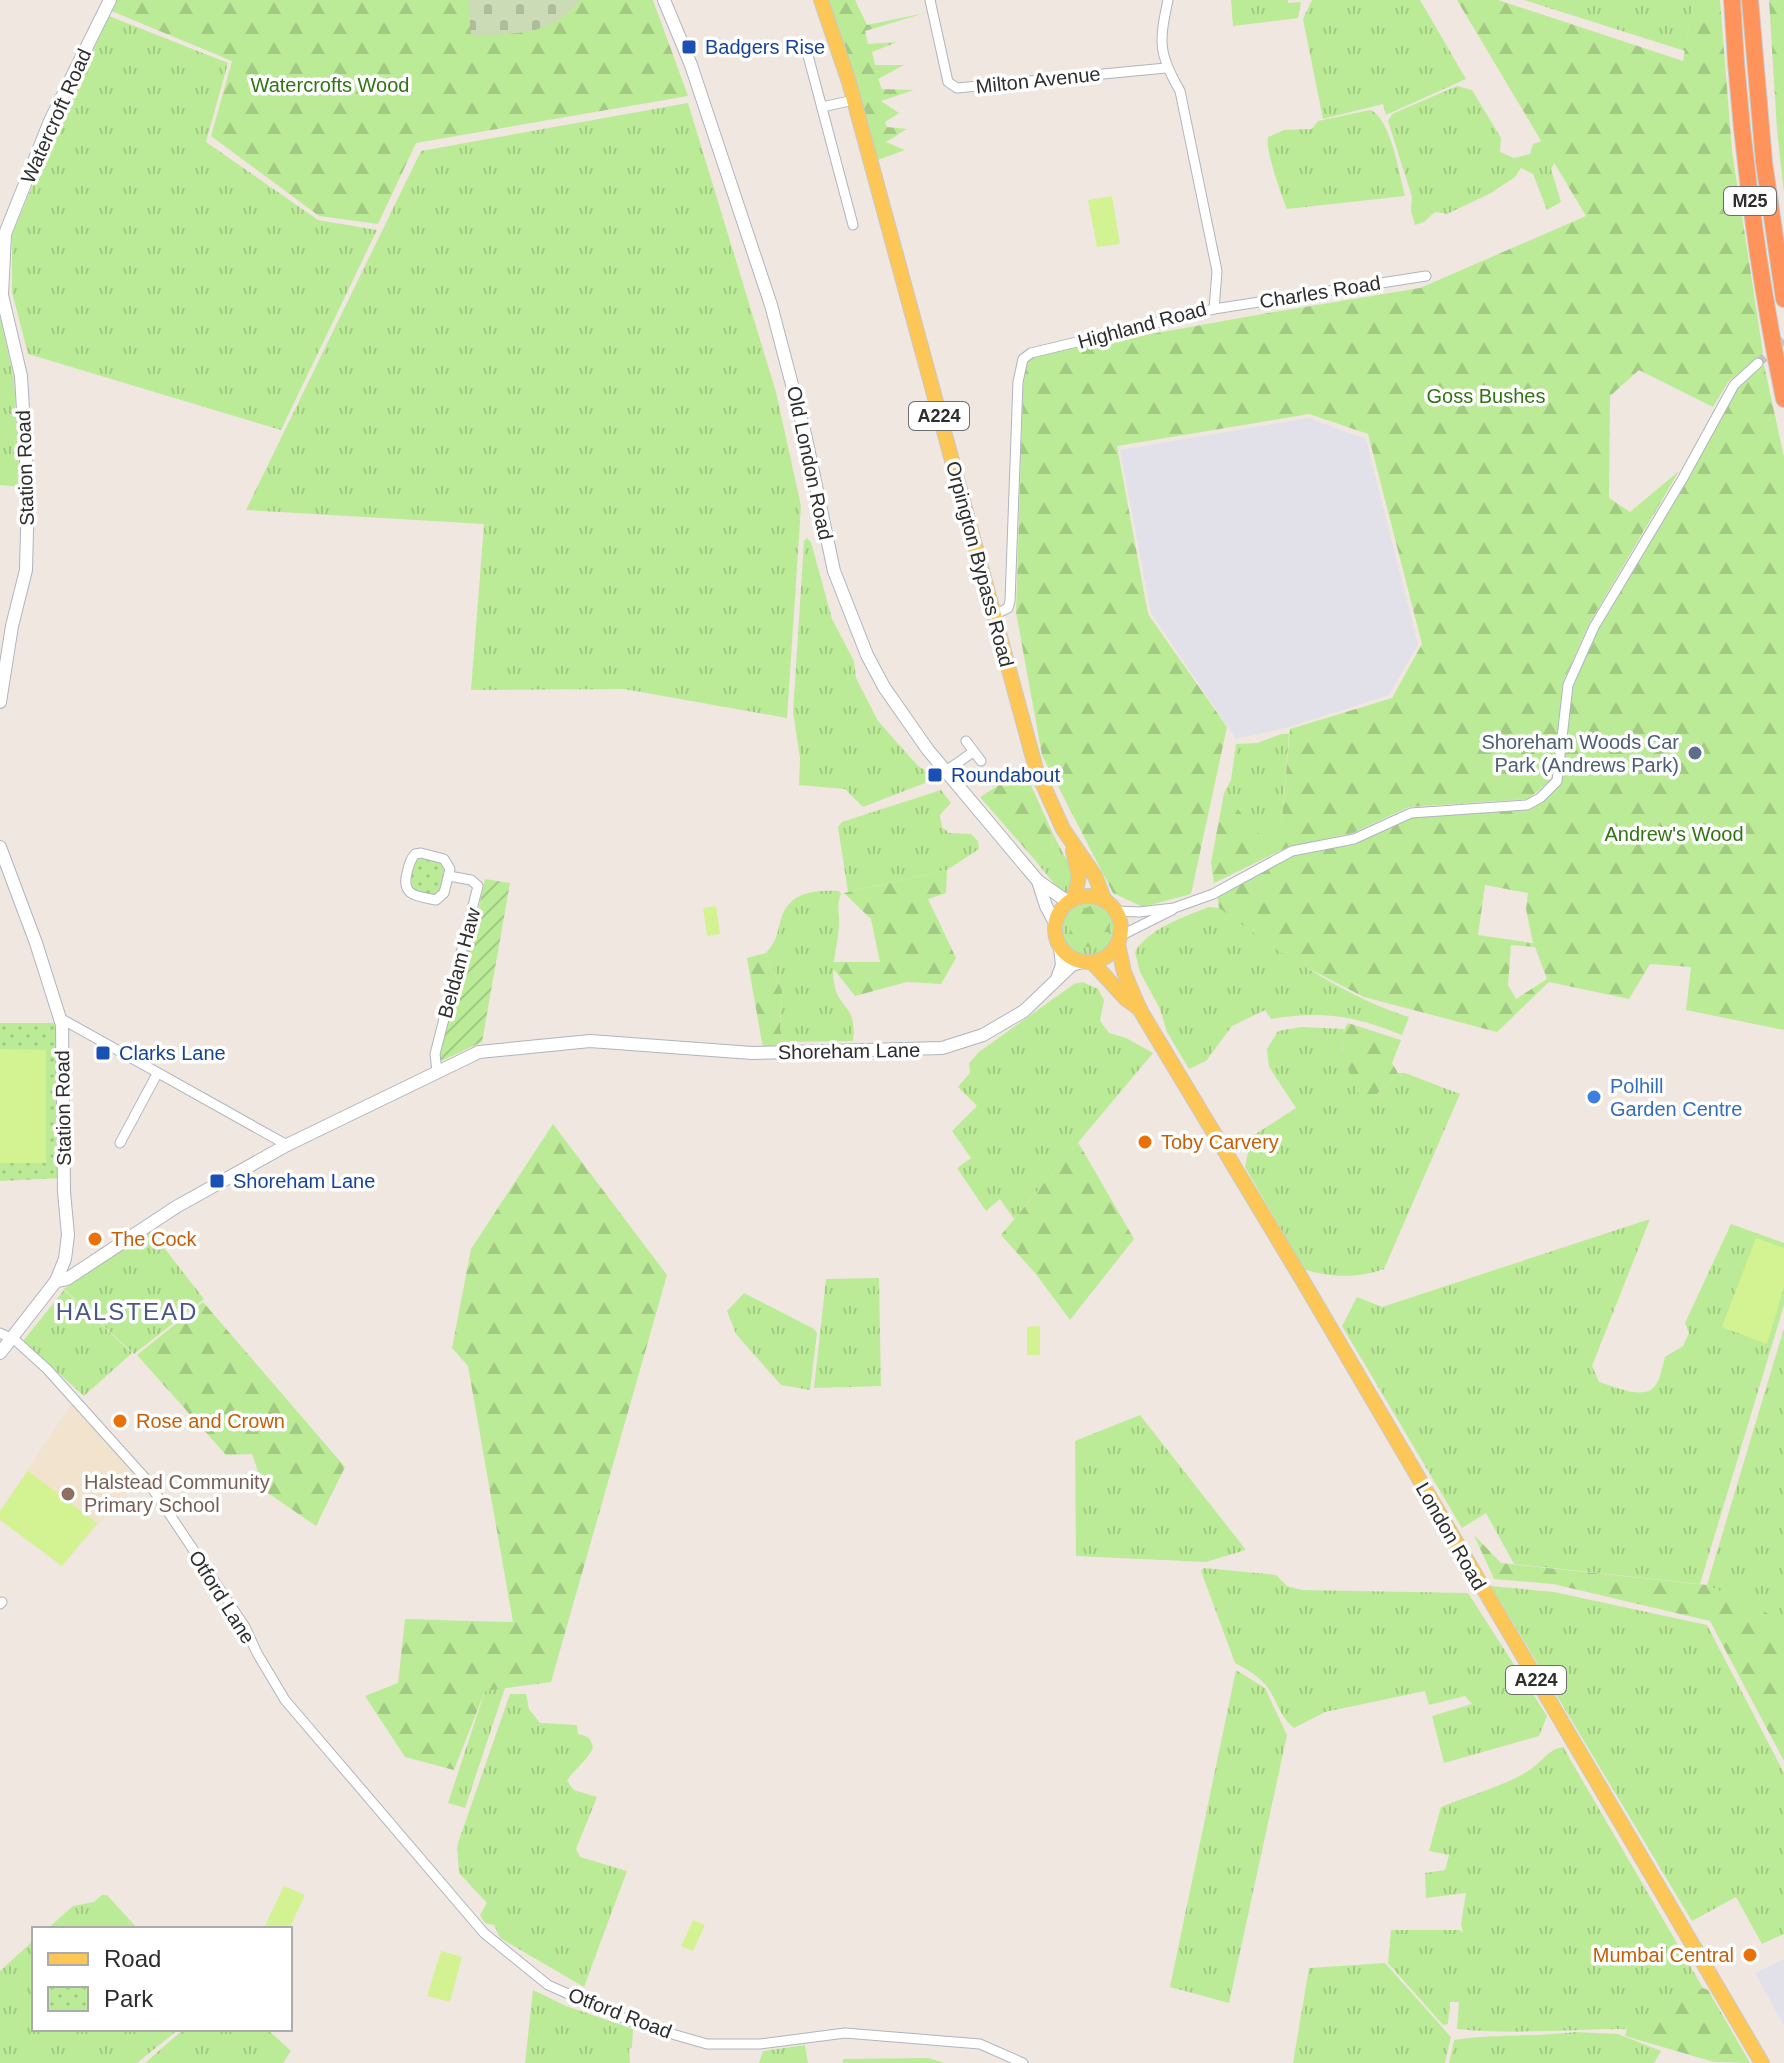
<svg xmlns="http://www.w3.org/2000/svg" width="1784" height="2063" font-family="Helvetica,sans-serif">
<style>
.industrial{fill:#e2e0e8}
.education{fill:#f2e3ce}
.grass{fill:url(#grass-tufts)}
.forest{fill:url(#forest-firs);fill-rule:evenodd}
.cemetery{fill:url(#cemetery-stones)}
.park{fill:url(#park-dots)}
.garden{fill:url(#garden-furrows)}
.pitch{fill:#d3f393}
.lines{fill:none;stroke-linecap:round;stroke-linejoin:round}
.street-tunnel{stroke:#c9c2bc;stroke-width:9;stroke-dasharray:9 4.5;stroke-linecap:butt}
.street-casing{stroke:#afb4be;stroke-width:11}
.secondary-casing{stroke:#afb4be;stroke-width:14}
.primary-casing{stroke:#c9c9c9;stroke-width:16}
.highway-casing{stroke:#c9c9c9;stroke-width:18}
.street{stroke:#fff;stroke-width:9}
.secondary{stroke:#fff;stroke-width:12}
.primary{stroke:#fdc757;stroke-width:14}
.highway{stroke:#ff935c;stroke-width:16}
.transit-dot{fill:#1a4fb4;stroke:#fff;stroke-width:3}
.service-dot{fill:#5c6f8a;stroke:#fff;stroke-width:3}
.shop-dot{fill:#3f7fe0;stroke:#fff;stroke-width:3}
.food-dot{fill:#e8710a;stroke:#fff;stroke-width:3}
.education-dot{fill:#8d6e63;stroke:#fff;stroke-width:3}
.labels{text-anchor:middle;stroke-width:7;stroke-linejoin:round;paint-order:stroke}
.shield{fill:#fff;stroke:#6d6d6d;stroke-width:2}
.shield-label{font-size:18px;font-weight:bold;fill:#2e2e2e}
.transit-label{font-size:20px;fill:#164399;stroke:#fff;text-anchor:start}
.street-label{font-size:20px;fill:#2e2e2e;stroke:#fff}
.park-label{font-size:20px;fill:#317414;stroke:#fff}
.service-label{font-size:20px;fill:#4e5e75;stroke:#fff;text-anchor:end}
.shop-label{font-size:20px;fill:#366cbe;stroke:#fff;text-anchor:start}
.food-label{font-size:20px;fill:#c56008;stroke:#fff;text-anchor:start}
.education-label{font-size:20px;fill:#785e54;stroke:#fff;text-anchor:start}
.quarter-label{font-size:24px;letter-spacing:2px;fill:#495984;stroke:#fff}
</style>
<defs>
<pattern id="grass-tufts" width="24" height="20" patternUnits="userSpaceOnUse" patternTransform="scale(2)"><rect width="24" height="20" fill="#bceb98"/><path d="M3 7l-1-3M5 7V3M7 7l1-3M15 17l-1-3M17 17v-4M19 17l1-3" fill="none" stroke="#a2ca83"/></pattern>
<pattern id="forest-firs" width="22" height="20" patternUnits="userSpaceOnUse" patternTransform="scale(2)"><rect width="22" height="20" fill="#bceb98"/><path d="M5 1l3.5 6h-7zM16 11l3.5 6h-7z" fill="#a2ca83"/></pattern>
<pattern id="cemetery-stones" width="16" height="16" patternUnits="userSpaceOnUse" patternTransform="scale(2)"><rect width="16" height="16" fill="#cbdbb5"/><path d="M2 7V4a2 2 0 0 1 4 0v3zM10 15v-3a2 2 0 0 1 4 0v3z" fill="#afbc9c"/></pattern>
<pattern id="park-dots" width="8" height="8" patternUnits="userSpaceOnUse" patternTransform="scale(2)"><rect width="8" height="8" fill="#bceb98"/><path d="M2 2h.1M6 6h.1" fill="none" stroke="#a2ca83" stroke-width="1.8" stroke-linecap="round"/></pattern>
<pattern id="garden-furrows" width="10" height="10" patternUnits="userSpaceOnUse" patternTransform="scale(2)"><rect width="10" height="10" fill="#bceb98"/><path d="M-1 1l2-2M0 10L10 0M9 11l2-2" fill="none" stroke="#a2ca83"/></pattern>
</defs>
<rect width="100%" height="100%" fill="#f0e7e0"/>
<g class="industrial">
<polygon points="1308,418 1366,439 1418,645 1389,695 1289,727 1236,739 1151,613 1120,450"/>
<polygon points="1784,1959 1784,2026 1755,1973"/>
</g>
<polygon class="education" points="72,1403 139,1478 62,1566 0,1520 0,1511"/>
<g class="grass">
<polygon points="1231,0 1288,0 1288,3 1301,2 1298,18 1233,26"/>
<polygon points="1312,0 1420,0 1466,79 1386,115 1383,104 1323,119 1303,19"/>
<polygon points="1524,0 1694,0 1685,51"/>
<polygon points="109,16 228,63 206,142 318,220 377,230 281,430 28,354 12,292 12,235 58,124"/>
<polygon points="1457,86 1472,90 1501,138 1500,152 1514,158 1530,154 1533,144 1542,141 1555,162 1551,169 1561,202 1547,210 1533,174 1521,168 1515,177 1491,193 1447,214 1435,212 1424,222 1415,225 1411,211 1412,197 1388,121 1392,114"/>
<polygon points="688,103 776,392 801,506 787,718 624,689 471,690 484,524 246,510 421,151"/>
<path d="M1370,110C1391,118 1399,174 1405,196L1287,209C1281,194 1265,150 1268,137L1284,130L1312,129L1318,121Z"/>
<polygon points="0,317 14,379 20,487 0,485"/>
<polygon points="807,538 811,542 832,619 854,661 856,678 878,721 918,766 926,771 925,783 863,807 845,789 799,785 800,758 793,712 804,541"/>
<polygon points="1281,734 1289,734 1282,819 1265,842 1224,793 1231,780 1236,744 1257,743"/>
<polygon points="941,790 951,803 940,815 942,827 949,833 971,834 978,841 979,849 947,870 848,892 838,827 842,822"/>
<polygon points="1054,836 1071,868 1073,876 1069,892 1061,893 1063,890 1056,886 1034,859 1039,850 1051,849"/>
<path d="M839,891L841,894C836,905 840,914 839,926C838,944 831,965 834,983C839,1011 857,1003 853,1041L784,1042L780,1030L782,991L766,953C777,941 777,934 781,919C789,892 814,890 839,891Z"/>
<circle cx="1088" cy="928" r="28"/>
<path d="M1209,907L1219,908C1277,949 1342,996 1409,1017L1402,1035C1355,1016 1322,1010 1271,1019L1265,1010L1232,1026L1206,1061L1189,1069L1167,1032L1160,1009L1140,972L1135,952C1149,928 1184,917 1209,907Z"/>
<polygon points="1082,982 1098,989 1104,1000 1100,1021 1109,1033 1126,1038 1153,1053 1014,1219 1000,1199 986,1211 957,1168 971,1158 952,1131 977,1106 958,1087 970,1073 969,1063 979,1052 1074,984"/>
<path d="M1301,1027L1344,1029L1342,1049L1375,1096L1398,1073H1405L1460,1094L1384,1269C1361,1278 1327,1278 1304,1269L1245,1167L1251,1137L1296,1108L1269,1067L1267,1049L1278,1031Z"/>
<path d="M1650,1219L1592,1366L1599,1382C1613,1386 1643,1400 1654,1387C1661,1380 1662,1366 1665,1357L1683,1346L1689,1333L1685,1323L1731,1224L1784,1243V1305L1700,1584L1514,1564L1486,1513L1462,1528L1342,1326L1357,1297L1382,1307Z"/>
<polygon points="150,1230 204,1299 134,1354 64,1289"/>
<polygon points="879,1278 881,1386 814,1388 826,1279"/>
<polygon points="64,1290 132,1353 84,1396 23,1341"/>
<polygon points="744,1293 814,1329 817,1333 810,1390 781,1385 736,1334 727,1311"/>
<polygon points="1784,1328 1784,1621 1780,1621 1707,1585"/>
<polygon points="1140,1415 1246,1550 1206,1562 1076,1556 1075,1441"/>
<path d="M1204,1568L1276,1575L1287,1586L1302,1590L1468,1593L1547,1716L1539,1736L1444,1763L1432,1716L1472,1704L1465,1696L1429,1705L1425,1691L1325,1712L1294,1728C1281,1718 1278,1704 1270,1691C1262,1678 1248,1670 1235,1663L1201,1571Z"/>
<polygon points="1491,1586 1554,1592 1707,1625 1784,1773 1784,1934 1762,1944 1736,1897 1692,1921"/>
<polygon points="1236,1670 1265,1688 1287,1735 1229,2003 1170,1987"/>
<polygon points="505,1688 465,1808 448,1803 485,1691"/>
<path d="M510,1694H526L529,1709L540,1723L577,1725L578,1734C588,1736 591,1738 593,1748C587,1761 574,1769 567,1781L574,1790L597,1797L576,1849L580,1857L627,1871L584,1987L500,1938L494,1925L485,1923L480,1915L487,1903L459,1873L457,1846Z"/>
<path d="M1563,1747L1703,1988L1629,2024L1626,2029C1569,2029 1514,2035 1457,2029L1459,2002H1450L1448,2024L1443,2025L1388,1963L1391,1930H1460L1463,1933L1461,1924L1466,1893L1426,1898L1425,1873L1445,1870L1449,1855L1429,1851L1441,1807C1465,1797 1507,1785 1528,1771C1542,1763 1546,1750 1563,1747Z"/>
<polygon points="102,1895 107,1895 138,1929 47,1929 73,1906 94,1902"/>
<polygon points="34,1940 34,2029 179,2029 137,2063 0,2063 0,1971"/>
<polygon points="1385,1963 1451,2037 1445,2063 1293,2063 1309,1968"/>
<polygon points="533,1990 566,2006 633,2029 632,2048 629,2049 630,2063 525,2063"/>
<polygon points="184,2029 267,2029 291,2051 283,2063 145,2063"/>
<path d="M1575,2032L1618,2034L1661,2051L1654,2063H1449L1454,2040C1494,2034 1535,2037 1575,2032Z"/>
<polygon points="805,2045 808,2063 759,2063 763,2051"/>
<polygon points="928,2058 945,2063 843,2063 843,2059"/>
</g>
<g class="forest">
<polygon points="115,0 653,0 688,96 416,143 378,224 319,216 211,136 232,61 109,10"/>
<polygon points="828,0 855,0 867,25 925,13 865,31 868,44 897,42 872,52 875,65 904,65 878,79 882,89 914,90 881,101 899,113 885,122 887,127 907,129 886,142 905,150 875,161"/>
<polygon points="1457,0 1498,0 1683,61 1694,0 1720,0 1732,151 1763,353 1728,382 1713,407 1639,370 1610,396 1609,498 1630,512 1679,471 1589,624 1563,682 1553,779 1528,799 1409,807 1353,833 1288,847 1214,883 1211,863 1224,793 1265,841 1282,819 1290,729 1392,698 1422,644 1368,434 1309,414 1117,446 1148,614 1227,727 1191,894 1143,907 1113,893 1042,755 1016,612 1024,357 1251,316 1420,288 1586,216"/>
<polygon points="1769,0 1784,0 1784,193 1777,130"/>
<path d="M1764,365L1784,457V1030L1686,1010L1691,967L1650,964L1629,999L1549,982L1497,1032L1364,997L1290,959L1219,908L1217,894L1293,856L1356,843L1410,818L1528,808L1556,789L1561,778L1573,686L1595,635L1679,495L1738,388ZM1485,885L1528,893L1526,909L1533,943L1478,935ZM1511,945L1535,947L1547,979L1516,999L1508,985Z"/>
<polygon points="1021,771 1029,781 1054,836 1051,849 1040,850 1034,859 980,797"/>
<polygon points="947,870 946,893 928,899 956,958 941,984 907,982 855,996 828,962 880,962 871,919 844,893"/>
<path d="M1088,907L1101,909C1108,917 1112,921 1109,932L1091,933L1087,939L1098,942L1097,947H1082L1067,944C1070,928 1074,914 1088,907Z"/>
<polygon points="766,953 782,991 780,1029 786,1048 763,1048 747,958"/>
<path d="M1348,1023L1401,1040L1392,1063L1398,1073L1375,1096L1359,1095C1351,1075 1333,1044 1348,1023Z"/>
<polygon points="553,1124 667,1275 551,1682 485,1691 454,1770 405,1757 365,1696 398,1683 405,1619 513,1622 468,1366 452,1348 471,1249"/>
<polygon points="1078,1142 1134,1239 1070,1320 1035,1273 1001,1235"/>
<polygon points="203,1302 345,1467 316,1526 265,1491 252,1454 226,1455 137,1355"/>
<polygon points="1474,1535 1501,1563 1707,1585 1784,1621 1784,1761 1710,1621 1553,1584 1494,1579"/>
<polygon points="1703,1988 1708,1990 1750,2063 1714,2062 1625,2036 1628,2024"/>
</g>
<path class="cemetery" d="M468,0H580C551,38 515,32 471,37Z"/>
<g class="park">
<path d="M421,857L442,861L447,870L440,892L433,895L415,892L409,887C411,875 410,863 421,857Z"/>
<polygon points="0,1023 57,1023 63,1178 0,1181"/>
</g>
<polygon class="garden" points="485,879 510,883 482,1042 437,1063 470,924 480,917 479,907"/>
<g class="pitch">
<polygon points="1112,196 1120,244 1097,247 1088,200"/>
<polygon points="716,906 720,934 707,936 703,908"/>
<polygon points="0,1049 46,1050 46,1163 0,1163"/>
<polygon points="1756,1238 1784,1248 1784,1286 1767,1344 1722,1327"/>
<polygon points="1040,1326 1040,1355 1027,1355 1027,1327"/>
<polygon points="28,1471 97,1523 62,1566 0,1520 0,1511"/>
<polygon points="284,1886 305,1895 289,1929 264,1928"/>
<polygon points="693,1920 705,1925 693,1951 681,1946"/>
<polygon points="441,1951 462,1957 450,2002 427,1996"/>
</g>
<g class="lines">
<polyline class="street-tunnel" points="1758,363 1784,340"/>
<g class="street-casing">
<g id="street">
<polyline points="930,0 948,82 957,88 1166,68"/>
<polyline points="806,48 853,225"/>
<polyline points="822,107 854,100"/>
<polyline points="1214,309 1426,276"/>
<path d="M994,615L1008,608L1010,601L1018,382L1023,359L1031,353L1214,309L1217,271L1180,91C1158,53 1159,42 1168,0"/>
<polyline points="966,741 981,761"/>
<polyline points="946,771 973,752"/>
<path d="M421,853L444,859L450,869L444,893L436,900C417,896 401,896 407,873C409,865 410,860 415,854Z"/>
<polyline points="1117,911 1139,912 1174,908 1213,894 1292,851 1354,839 1411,813 1527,805 1540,798 1557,781 1568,685 1594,627 1683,478 1734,385 1758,363"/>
<polyline points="1120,936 1172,910"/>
<polyline points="60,1018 287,1145"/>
<polyline points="437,1071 435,1054 478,886 471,880 449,876"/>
<polyline points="120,1143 157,1074"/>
<polyline points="0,1333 15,1340 47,1369 146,1479 245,1627 257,1653 285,1700 484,1933 548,1985 637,2024 707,2044 760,2044 845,2033 980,2044 1023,2063"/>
<polyline points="0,1604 2,1602"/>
</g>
</g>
<g class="secondary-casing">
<g id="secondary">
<polyline points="664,0 691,65 771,305 805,434 834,571 867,655 884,687 928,750 1038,881 1068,902"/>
<polyline points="0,702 12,626 26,570 28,493 21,376 2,295 5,234 50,121 110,0"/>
<polyline points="0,847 36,943 62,1025 64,1192 68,1235 65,1259 56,1281 0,1353"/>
<polyline points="1038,881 1046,906 1055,923"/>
<polyline points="1058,976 1062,965 1060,948"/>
<polyline points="56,1281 67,1279 176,1207 287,1145 479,1052 590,1041 752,1053 942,1048 983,1035 1024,1011 1072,965 1082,962"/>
</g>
</g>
<g class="primary-casing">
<g id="primary">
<polyline points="821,0 849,82 1036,769 1063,829 1095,876 1104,899"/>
<polyline points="1073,851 1079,877 1074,898"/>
<circle cx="1088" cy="929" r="33"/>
<polyline points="1118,944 1124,972 1140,1010 1300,1276 1762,2063"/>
<polyline points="1092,962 1126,999 1140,1009"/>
</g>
</g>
<g class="highway-casing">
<g id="highway">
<path d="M1732,0C1739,134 1757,268 1784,399"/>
<polyline points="1750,0 1764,162 1784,299"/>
</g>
</g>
<use href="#street" class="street"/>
<use href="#secondary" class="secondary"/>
<use href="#primary" class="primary"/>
<use href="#highway" class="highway"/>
</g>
<g class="transit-dot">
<rect x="681" y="39" width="16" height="16" rx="4"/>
<rect x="927" y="767" width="16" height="16" rx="4"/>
<rect x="95" y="1045" width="16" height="16" rx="4"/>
<rect x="209" y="1173" width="16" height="16" rx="4"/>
</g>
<circle class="service-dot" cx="1695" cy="753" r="8"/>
<circle class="shop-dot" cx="1594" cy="1097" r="8"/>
<g class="food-dot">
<circle cx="1145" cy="1142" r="8"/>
<circle cx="95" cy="1239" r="8"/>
<circle cx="120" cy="1421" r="8"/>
<circle cx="1750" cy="1955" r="8"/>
</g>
<circle class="education-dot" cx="68" cy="1494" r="8"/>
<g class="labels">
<g class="shield">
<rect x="1724" y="187" width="52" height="28" rx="6"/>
<rect x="909" y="402" width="60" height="28" rx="6"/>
<rect x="1506" y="1666" width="60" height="28" rx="6"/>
</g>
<g class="shield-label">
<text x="1750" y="207">M25</text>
<text x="939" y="422">A224</text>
<text x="1536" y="1686">A224</text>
</g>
<g class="transit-label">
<text x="705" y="54">Badgers Rise</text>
<text x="951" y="782">Roundabout</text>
<text x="119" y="1060">Clarks Lane</text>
<text x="233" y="1188">Shoreham Lane</text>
</g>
<g class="street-label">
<text transform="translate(1038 80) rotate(-6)" y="7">Milton Avenue</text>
<text transform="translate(56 116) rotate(-66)" y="7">Watercroft Road</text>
<text transform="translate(1320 292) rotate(-9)" y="7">Charles Road</text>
<text transform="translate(1142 325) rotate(-15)" y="7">Highland Road</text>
<text transform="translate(810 463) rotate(78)" y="7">Old London Road</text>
<text transform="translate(25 468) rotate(-92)" y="7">Station Road</text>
<text transform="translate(980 564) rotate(75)" y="7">Orpington Bypass Road</text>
<text transform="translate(459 963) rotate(-75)" y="7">Beldam Haw</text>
<text transform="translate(849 1051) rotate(-1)" y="7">Shoreham Lane</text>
<text transform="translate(63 1108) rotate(-91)" y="7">Station Road</text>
<text transform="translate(1451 1536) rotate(60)" y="7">London Road</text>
<text transform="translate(222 1597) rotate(58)" y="7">Otford Lane</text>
<text transform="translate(620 2013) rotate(21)" y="7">Otford Road</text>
</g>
<g class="park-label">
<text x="330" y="92">Watercrofts Wood</text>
<text x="1486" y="403">Goss Bushes</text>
<text x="1674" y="841">Andrew's Wood</text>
</g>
<g class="service-label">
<text x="1679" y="749">Shoreham Woods Car<tspan x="1679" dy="23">Park (Andrews Park)</tspan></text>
</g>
<g class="shop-label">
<text x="1610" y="1093">Polhill<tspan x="1610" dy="23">Garden Centre</tspan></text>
</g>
<g class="food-label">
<text x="1161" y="1149">Toby Carvery</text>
<text x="111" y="1246">The Cock</text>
<text x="136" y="1428">Rose and Crown</text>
<text x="1734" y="1962" text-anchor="end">Mumbai Central</text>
</g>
<g class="education-label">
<text x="84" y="1489">Halstead Community<tspan x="84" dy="23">Primary School</tspan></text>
</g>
<g class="quarter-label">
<text x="127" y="1320">HALSTEAD</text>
</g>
</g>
<rect x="32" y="1927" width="260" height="104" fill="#ffffff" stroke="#ababab" stroke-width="2"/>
<rect x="48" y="1953" width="40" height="12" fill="#fdc757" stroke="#ababab" stroke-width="2"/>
<text x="104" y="1967" font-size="24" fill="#2e2e2e">Road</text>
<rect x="48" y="1987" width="40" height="24" fill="url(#park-dots)" stroke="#ababab" stroke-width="2"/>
<text x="104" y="2007" font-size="24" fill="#2e2e2e">Park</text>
</svg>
